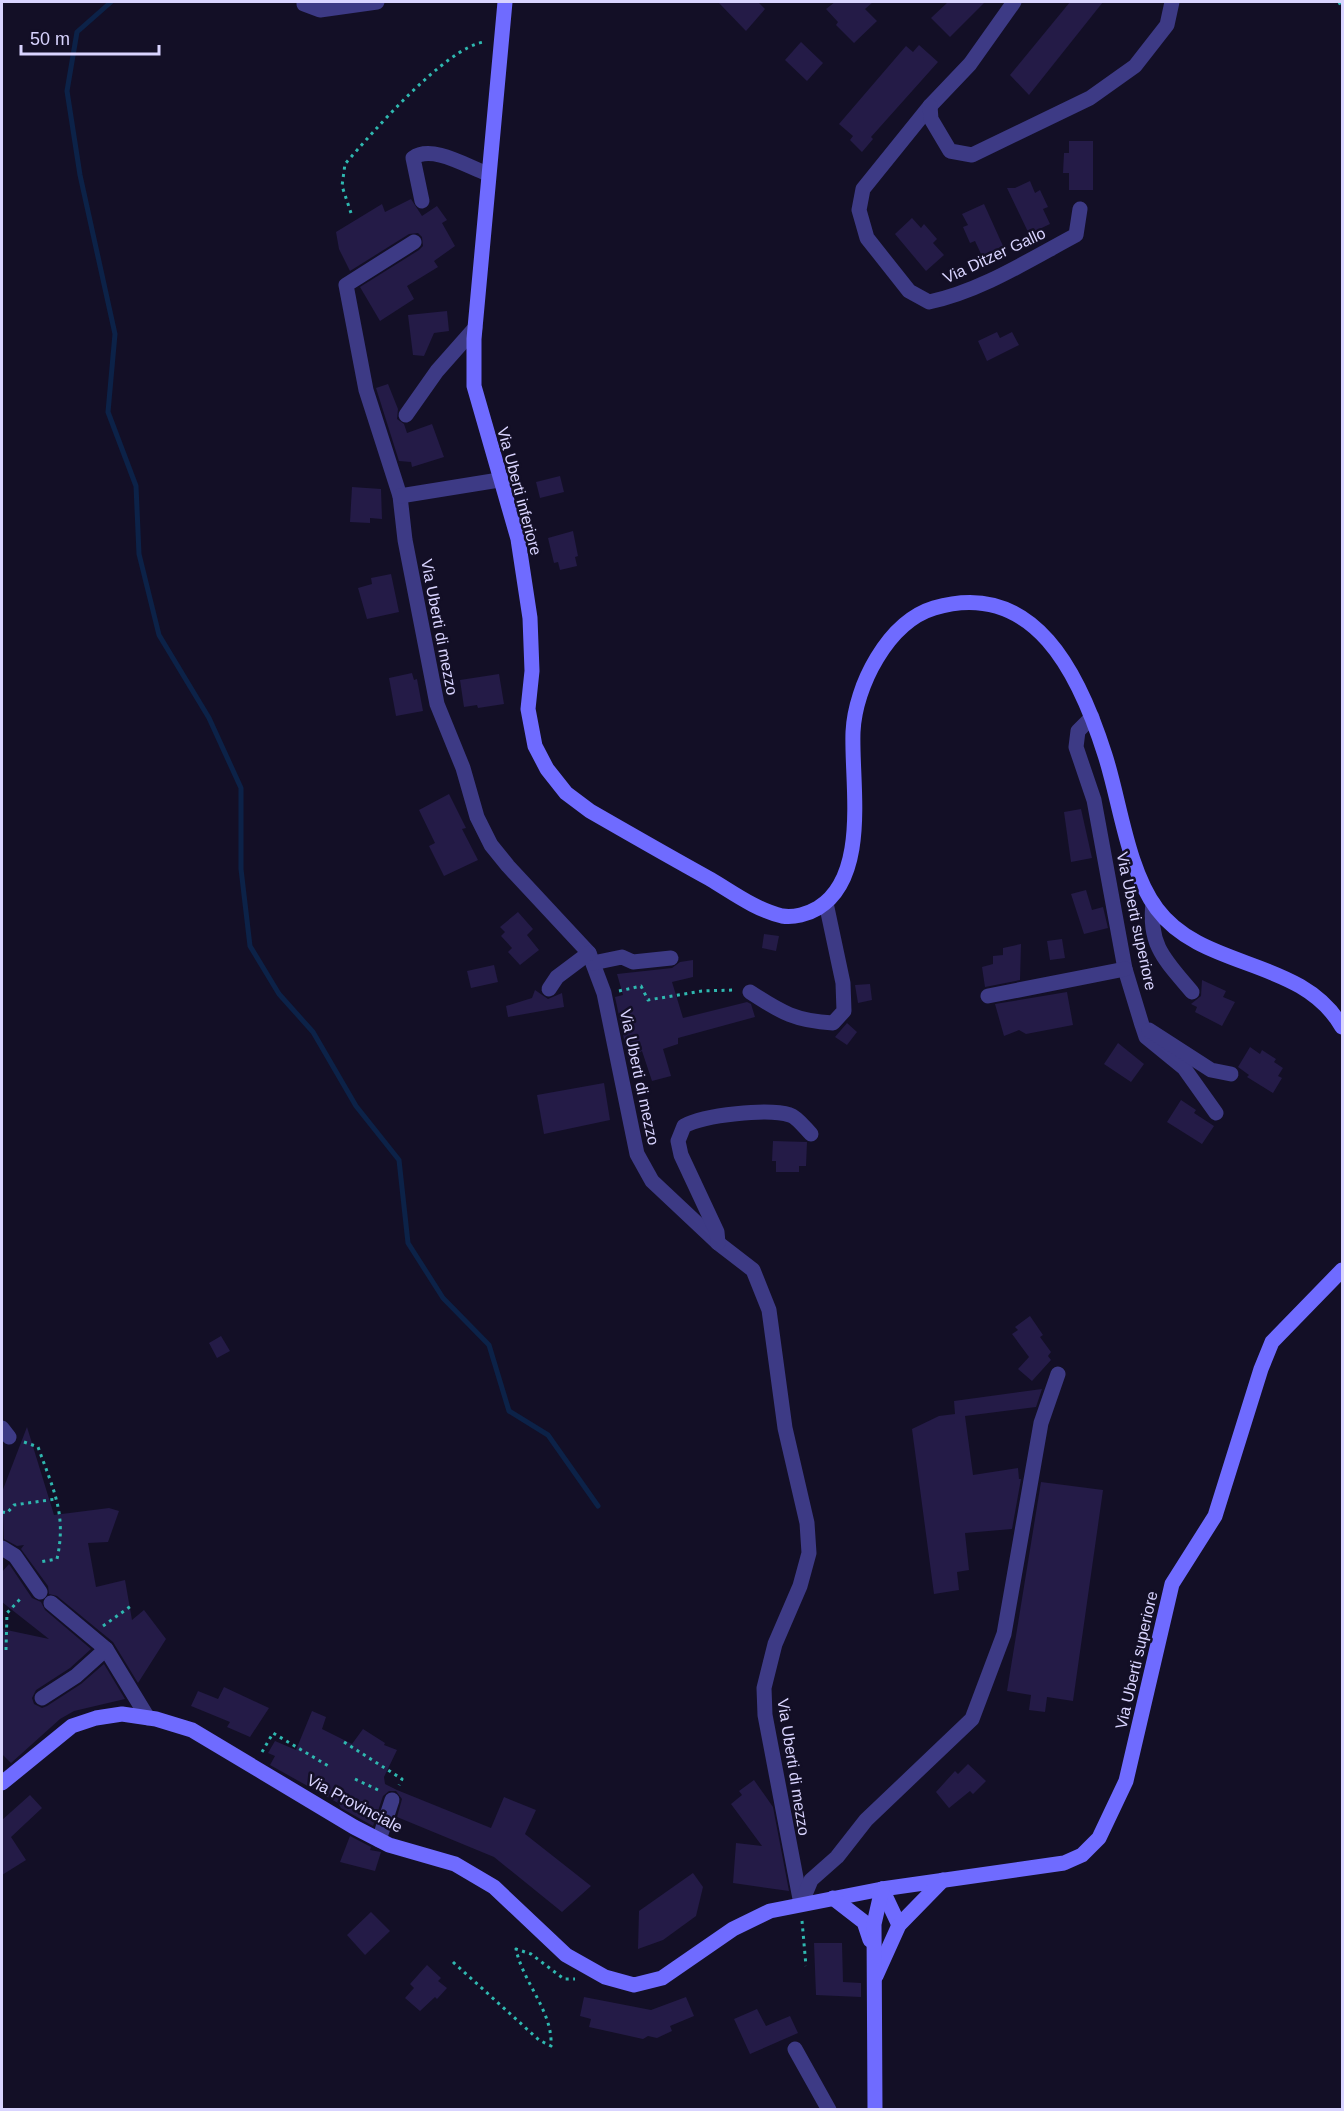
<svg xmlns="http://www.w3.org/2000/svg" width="1344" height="2111" font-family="Helvetica,sans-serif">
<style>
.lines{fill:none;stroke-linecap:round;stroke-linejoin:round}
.stream{stroke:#0c2248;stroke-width:5}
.building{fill:#241b47}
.path{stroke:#2fb8b0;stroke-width:3;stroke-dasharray:3 4.5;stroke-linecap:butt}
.street{stroke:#3d3a85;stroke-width:15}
.secondary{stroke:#6f6bff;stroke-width:15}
.labels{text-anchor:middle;stroke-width:5;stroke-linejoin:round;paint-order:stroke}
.street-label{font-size:16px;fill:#d9d4ff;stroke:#130f26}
</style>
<rect width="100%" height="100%" fill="#130f26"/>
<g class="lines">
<polyline class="stream" points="111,2 77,32 67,91 80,175 115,334 108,412 136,486 139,554 159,635 209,718 241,788 241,869 250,946 279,994 313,1032 356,1106 399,1160 408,1243 443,1298 489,1345 509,1411 548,1435 598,1506"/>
</g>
<g class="building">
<polygon points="718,2 758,2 765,9 746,31"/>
<polygon points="835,2 873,2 865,9 877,21 854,43 836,25 838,22 826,9"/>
<polygon points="948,2 985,2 950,37 931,18"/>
<polygon points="1070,2 1103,2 1029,95 1010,75"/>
<polygon points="801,42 823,63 807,81 785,60"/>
<polygon points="919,45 938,62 871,137 873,139 862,152 850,140 853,136 839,124 906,46 913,52"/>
<polygon points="1069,141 1093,141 1093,190 1069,190 1069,173 1063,173 1064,153 1069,153"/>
<polygon points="1030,181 1035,193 1040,190 1048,207 1043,209 1050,224 1029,234 1007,188 1015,188"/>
<polygon points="411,199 422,216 437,206 447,220 442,223 455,246 434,261 438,267 407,286 414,299 380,321 360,287 419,250 423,246 422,237 418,233 409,234 350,271 339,249 336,232 382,204 385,212"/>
<polygon points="984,204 1003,246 982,256 975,241 970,243 963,227 968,225 962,214"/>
<polygon points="912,218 921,228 924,224 937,239 933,243 944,255 926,271 895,234"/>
<polygon points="447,311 449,331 434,333 424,356 413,355 408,315"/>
<polygon points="997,332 1000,338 1012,332 1019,345 987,361 978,341"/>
<polygon points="388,384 398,409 397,419 404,424 407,433 432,424 444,457 412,467 411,462 399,461 376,388"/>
<polygon points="560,476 564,492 540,498 536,482"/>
<polygon points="352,487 381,489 382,519 370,518 370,523 350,522"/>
<polygon points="573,531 578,556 575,557 577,566 560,570 558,562 554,563 548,538"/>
<polygon points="391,574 399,612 367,619 358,588 372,584 371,578"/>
<polygon points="412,673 414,680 417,679 423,711 396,716 389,678"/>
<polygon points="499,674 504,704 478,708 477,705 464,707 460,680"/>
<polygon points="449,794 466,828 462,829 478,860 444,876 429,846 435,843 419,810"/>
<polygon points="1081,809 1092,858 1071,862 1064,812"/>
<polygon points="1086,890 1092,910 1103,907 1108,928 1084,934 1071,894"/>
<polygon points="518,912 533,929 527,935 539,950 520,965 508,952 512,948 501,936 505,932 500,927"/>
<polygon points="764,934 779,936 776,951 762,948"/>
<polygon points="1062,939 1065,958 1050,960 1047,941"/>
<polygon points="1021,944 1020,980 985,987 982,967 993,964 993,956 1003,955 1003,948"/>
<polygon points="693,960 693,977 672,982 683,1018 747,1002 751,1004 755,1017 678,1038 678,1044 663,1049 671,1076 652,1081 642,1051 628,1058 615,997 623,995 617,974 672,968 680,962"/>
<polygon points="494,965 498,982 471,988 467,971"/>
<polygon points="1202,980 1226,991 1223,997 1235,1002 1222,1026 1195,1012 1197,1007 1191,1004 1201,996"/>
<polygon points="870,984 872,1000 858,1003 855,985"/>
<polygon points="535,990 548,999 562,993 564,1007 508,1017 506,1006 532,998"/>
<polygon points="1067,992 1073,1025 1026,1034 1019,1030 1004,1036 995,1004"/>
<polygon points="847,1023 857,1032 847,1045 835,1037"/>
<polygon points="1118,1043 1144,1064 1131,1082 1104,1064"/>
<polygon points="1250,1047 1260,1054 1262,1050 1276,1059 1274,1062 1283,1068 1278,1076 1282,1078 1273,1093 1247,1077 1249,1075 1238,1067"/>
<polygon points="604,1083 610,1120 544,1134 537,1095"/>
<polygon points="1181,1100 1196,1110 1194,1113 1214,1126 1202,1144 1167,1122"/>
<polygon points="773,1141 807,1142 806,1166 799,1166 799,1172 776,1172 776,1161 772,1161"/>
<polygon points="1030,1316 1043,1335 1040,1337 1051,1352 1048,1356 1051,1360 1032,1381 1018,1369 1029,1357 1012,1334 1018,1330 1015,1327"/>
<polygon points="221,1336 230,1351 217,1358 209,1343"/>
<polygon points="1042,1389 1036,1407 965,1416 973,1475 1018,1468 1019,1479 1021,1479 1012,1529 965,1533 969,1570 957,1572 959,1590 934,1594 912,1429 939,1416 955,1414 954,1401"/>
<polygon points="27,1427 54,1515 109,1508 119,1511 108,1542 88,1543 96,1587 125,1580 132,1620 144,1610 166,1639 138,1683 113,1642 57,1596 49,1594 48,1586 21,1549 24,1545 17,1546 4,1539 2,1492"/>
<polygon points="1041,1482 1103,1490 1073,1701 1047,1697 1045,1712 1029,1710 1031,1695 1007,1691"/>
<polygon points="9,1564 32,1598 41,1602 45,1610 91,1649 70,1668 36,1690 32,1698 34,1704 42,1708 47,1706 81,1684 104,1664 125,1699 74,1711 60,1719 11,1763 2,1754 2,1629 49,1639 2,1602 2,1572"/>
<polygon points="224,1687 269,1708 250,1737 227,1727 230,1722 191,1706 198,1691 218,1699"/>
<polygon points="312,1711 326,1717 322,1729 352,1744 363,1729 385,1743 384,1745 397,1750 384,1777 385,1784 397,1790 491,1828 504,1797 536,1810 525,1834 591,1886 562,1912 494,1857 397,1817 402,1799 396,1791 389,1791 383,1796 373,1826 341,1808 338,1803 270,1765 275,1756 268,1753 275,1741 296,1750"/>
<polygon points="968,1764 986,1781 973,1794 970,1791 949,1808 936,1792 955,1771 958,1774"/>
<polygon points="754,1780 773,1807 789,1891 733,1883 736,1843 762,1846 731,1804 742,1795 739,1791"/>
<polygon points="30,1795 42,1808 11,1837 26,1860 2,1875 2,1820"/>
<polygon points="350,1836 371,1847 370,1850 381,1852 375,1871 340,1862"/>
<polygon points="693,1873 703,1887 696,1916 663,1940 638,1949 639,1911"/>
<polygon points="371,1912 390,1931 365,1955 347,1935"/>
<polygon points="814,1943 842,1943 843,1982 861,1983 861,1997 816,1995"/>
<polygon points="427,1965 441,1978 438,1981 447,1988 437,1999 435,1997 420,2011 405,1998 414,1988 410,1984"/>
<polygon points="584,1997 651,2010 686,1997 694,2016 670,2026 672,2031 657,2038 648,2036 643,2039 589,2027 591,2019 580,2016"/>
<polygon points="757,2009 766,2026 790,2016 798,2033 750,2054 734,2019"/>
</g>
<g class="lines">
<g class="path">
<polyline points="1339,2 1342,8"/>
<path d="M351,213L342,186L345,164C372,133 445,48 484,42"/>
<polyline points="619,991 641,986 648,1000 702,991 734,990"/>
<path d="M24,1442L38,1447C53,1489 67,1514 57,1559L40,1562"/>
<polyline points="2,1512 7,1513 14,1505 56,1499"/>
<polyline points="103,1626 131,1606"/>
<polyline points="6,1650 7,1613 22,1597"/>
<polyline points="344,1742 402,1779 399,1785"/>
<polyline points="262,1752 273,1733 330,1767"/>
<polyline points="355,1779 378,1790"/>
<polyline points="802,1921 806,1966"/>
<path d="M453,1962L539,2040L551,2046C553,2011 523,1983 516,1949L531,1954L564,1979H575"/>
</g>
<g class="street">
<polyline points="304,2 304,4 320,10 377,2"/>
<path d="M1014,2L970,64L930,106L863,189L859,210L867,238L909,291L929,302C981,291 1029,260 1076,235L1080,209"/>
<polyline points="930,106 931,119 950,151 972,155 1090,98 1135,66 1167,25 1172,2"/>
<path d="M422,201L413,158C432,144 468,167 488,174"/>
<polyline points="414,242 346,285 366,390 400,496 405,540 437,704 463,768 477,817 491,845 508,866 589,953 604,993 637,1154 652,1181 718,1243 753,1270 769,1310 785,1428 807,1523 809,1553 800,1586 775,1644 764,1688 765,1715 801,1904"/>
<polyline points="406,415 437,371 475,328"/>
<polyline points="400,496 499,480"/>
<polyline points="1092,717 1078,731 1076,747 1094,800 1125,969 1142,1025 1146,1037 1184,1068 1216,1113"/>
<path d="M1153,903C1148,946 1166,961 1192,992"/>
<polyline points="593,963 622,957 633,962 671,958"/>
<polyline points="549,989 557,977 589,953"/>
<path d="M750,992C782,1013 796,1021 833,1023L844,1011L843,983L826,903"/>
<polyline points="988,996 1125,969"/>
<polyline points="1149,1030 1211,1070 1231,1074"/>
<path d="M718,1243L717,1232L681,1155L678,1141L684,1126C704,1115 768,1108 790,1115C797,1117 805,1128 811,1134"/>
<polyline points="2,1428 9,1437"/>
<polyline points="2,1548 15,1556 40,1592"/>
<polyline points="51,1603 106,1649 148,1718"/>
<polyline points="42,1698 76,1676 106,1649"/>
<polyline points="379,1840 392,1800"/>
<polyline points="801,1904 811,1880 837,1857 866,1820 972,1719 1004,1634 1041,1423 1058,1374"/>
<polyline points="795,2049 829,2110"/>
</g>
<g class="secondary">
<path d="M505,2L474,339V386L518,539L530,618L532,671L528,709L535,746L547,769L566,793L590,811C630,834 670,857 710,879C732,892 756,910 782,916C794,918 808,914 818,908C870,876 851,783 853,732C855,686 888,622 934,608C1035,578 1080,676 1105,755C1120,801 1127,869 1157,909C1203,971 1302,957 1342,1027"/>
<polyline points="2,1783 72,1726 96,1718 122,1714 156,1719 192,1730 354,1827 389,1845 455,1864 494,1887 566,1955 605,1977 634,1985 662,1978 733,1929 770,1911 882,1889 1064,1863 1082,1855 1099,1838 1126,1781 1172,1584 1215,1516 1261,1369 1272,1342 1342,1270"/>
<polyline points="882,1889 899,1925"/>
<polyline points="833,1898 864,1922 870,1940"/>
<polyline points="876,1976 899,1925 943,1880"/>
<polyline points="875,2110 874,1924 882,1889"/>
</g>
</g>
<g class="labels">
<g class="street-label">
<text transform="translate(994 255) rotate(-25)" y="6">Via Ditzer Gallo</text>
<text transform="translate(520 491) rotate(75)" y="6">Via Uberti inferiore</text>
<text transform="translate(440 627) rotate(79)" y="6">Via Uberti di mezzo</text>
<text transform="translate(1137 921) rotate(78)" y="6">Via Uberti superiore</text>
<text transform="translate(640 1077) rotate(78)" y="6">Via Uberti di mezzo</text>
<text transform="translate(1136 1660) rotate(-77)" y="6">Via Uberti superiore</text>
<text transform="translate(794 1767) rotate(81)" y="6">Via Uberti di mezzo</text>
<text transform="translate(355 1803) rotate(28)" y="6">Via Provinciale</text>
</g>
</g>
<rect width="1344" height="2111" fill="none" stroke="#d9d4ff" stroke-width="6"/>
<path d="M21 45v9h138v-9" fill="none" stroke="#d9d4ff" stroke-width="3"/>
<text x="30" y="45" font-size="18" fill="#d9d4ff" stroke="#130f26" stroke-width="4.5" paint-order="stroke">50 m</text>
</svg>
